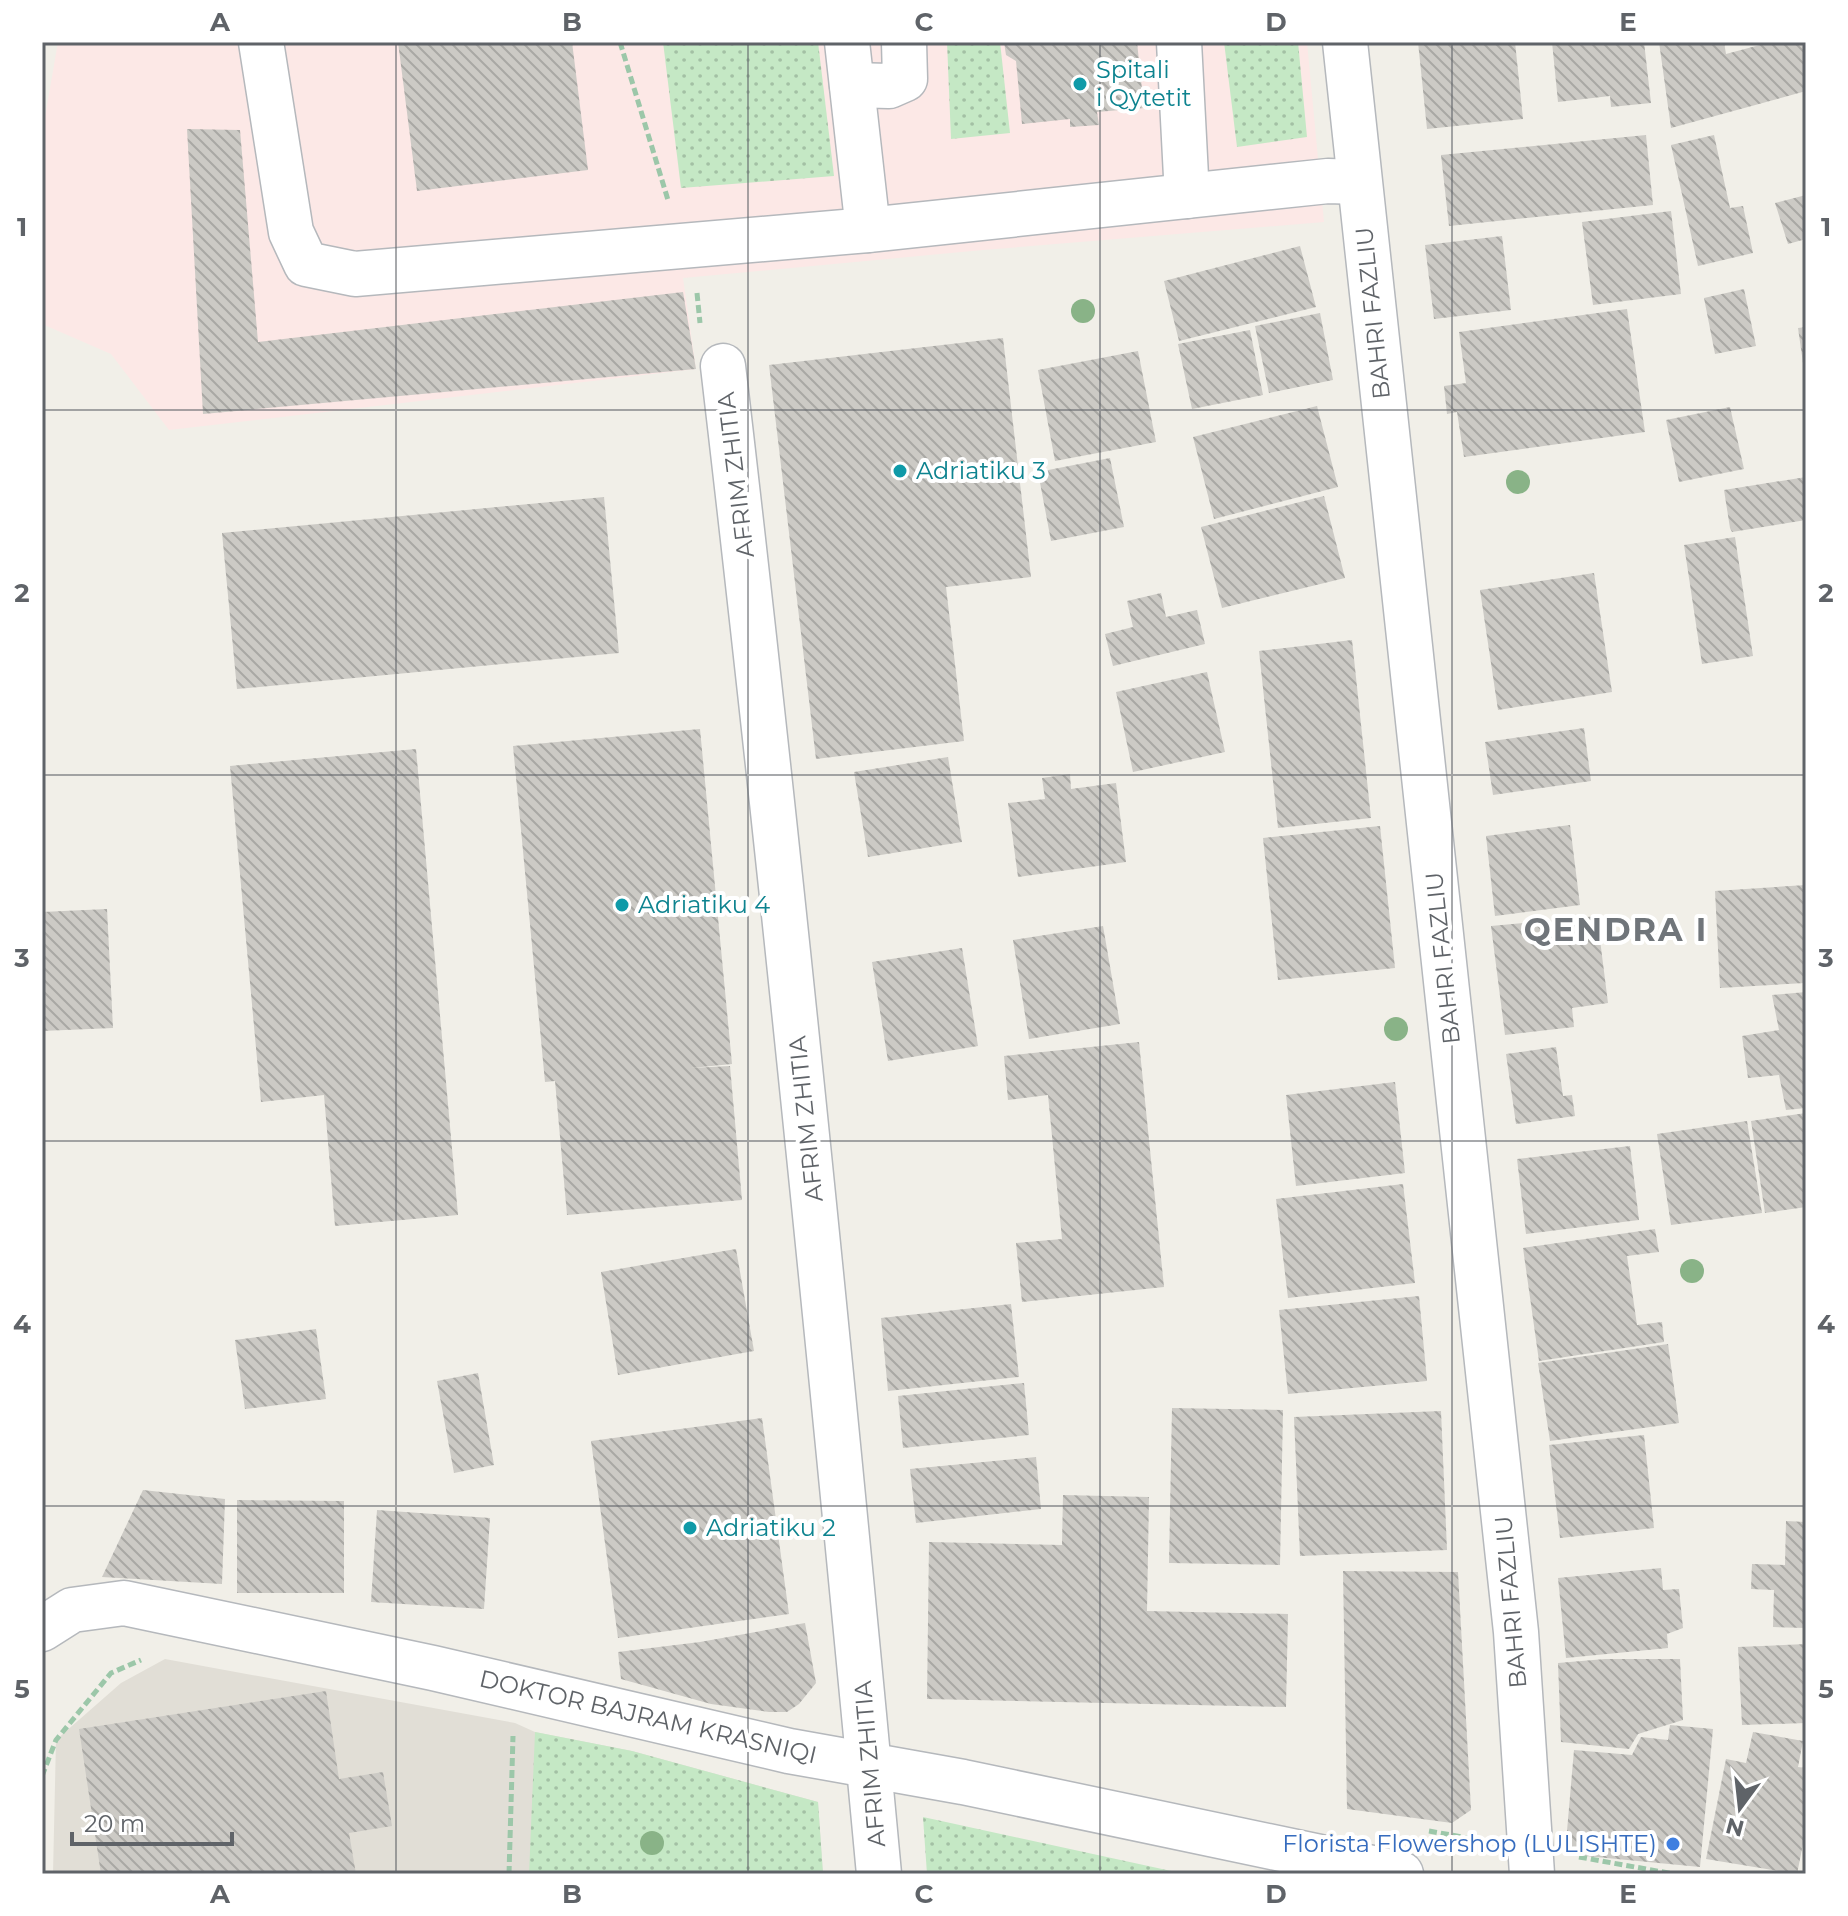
<svg xmlns="http://www.w3.org/2000/svg" width="1848" height="1916" font-family="Montserrat,sans-serif">
<style>
.education{fill:#e1ded6}
.medical{fill:#fce8e6}
.grass{fill:url(#grass-dots)}
.building{fill:url(#building-back-hatch)}
.lines{fill:none;stroke-linecap:round;stroke-linejoin:round}
.minor-casing{stroke:#b5b8bc;stroke-width:47}
.path{stroke:#9cc7a9;stroke-width:5;stroke-dasharray:8 4;stroke-linecap:butt}
.minor{stroke:#fff;stroke-width:44}
.tree{fill:#89b387}
.grid{fill:none;stroke:#5f6368;stroke-width:2;stroke-opacity:0.55}
.culture-dot{fill:#0f9aa8;stroke:#fff;stroke-width:3}
.shop-dot{fill:#3f7fe0;stroke:#fff;stroke-width:3}
.labels{text-anchor:middle;stroke-width:8;stroke-linejoin:round;paint-order:stroke}
.culture-label{font-size:24px;fill:#0d838f;stroke:#fff;text-anchor:start}
.street-label{font-size:24px;fill:#5f6368;stroke:#fff}
.shop-label{font-size:24px;fill:#366cbe;stroke:#fff;text-anchor:end}
.district-label{font-size:32px;font-weight:bold;letter-spacing:2px;fill:#70757a;stroke:#fff}
.neatline{fill:none;stroke:#5f6368;stroke-width:3}
.grid-label{font-size:26px;text-anchor:middle;font-weight:bold;fill:#5f6368}
</style>
<defs>
<pattern id="grass-dots" width="8" height="8" patternUnits="userSpaceOnUse" patternTransform="scale(2)"><rect width="8" height="8" fill="#c5e8c5"/><path d="M2 2h.1M6 6h.1" fill="none" stroke="#a3c0a4" stroke-width="1.8" stroke-linecap="round"/></pattern>
<pattern id="building-back-hatch" width="6" height="6" patternUnits="userSpaceOnUse" patternTransform="scale(2)"><rect width="6" height="6" fill="#cccac5"/><path d="M-1 5l2 2M0 0l6 6M5-1l2 2" fill="none" stroke="#a9a8a4"/></pattern>
</defs>
<rect width="100%" height="100%" fill="#f1efe8"/>
<polygon class="education" points="165,1659 515,1723 535,1732 632,1751 818,1802 823,1874 53,1874 56,1740 121,1683"/>
<polygon class="medical" points="58,42 1307,42 1324,222 983,250 683,278 696,369 169,430 111,354 42,324 42,134"/>
<g class="grass">
<polygon points="663,42 818,42 834,176 681,188"/>
<polygon points="947,42 1000,42 1010,133 951,139"/>
<polygon points="1224,42 1298,42 1307,137 1237,147"/>
<polygon points="535,1732 632,1751 818,1802 823,1874 529,1874"/>
<polygon points="923,1817 1185,1874 927,1874"/>
</g>
<g class="building">
<polygon points="398,42 572,42 588,170 417,191"/>
<polygon points="1004,42 1137,42 1144,108 1097,112 1099,125 1070,127 1070,119 1022,124 1016,61 1006,55"/>
<polygon points="1418,42 1515,42 1523,119 1427,129"/>
<polygon points="1552,42 1644,42 1651,103 1611,107 1610,96 1558,102"/>
<polygon points="1659,42 1724,42 1726,54 1771,42 1806,42 1806,91 1671,128"/>
<polygon points="187,129 240,130 258,342 683,292 696,369 203,414"/>
<polygon points="1646,135 1653,205 1449,226 1441,155"/>
<polygon points="1714,135 1730,208 1743,206 1753,253 1698,266 1671,145"/>
<polygon points="1806,195 1806,239 1788,244 1775,203"/>
<polygon points="1671,211 1681,294 1593,305 1582,222"/>
<polygon points="1502,236 1511,310 1434,319 1425,245"/>
<polygon points="1300,246 1316,307 1179,341 1164,281"/>
<polygon points="1744,289 1756,346 1715,354 1704,298"/>
<polygon points="1627,309 1645,432 1464,457 1457,412 1447,414 1444,386 1466,383 1459,332"/>
<polygon points="1320,313 1333,380 1269,393 1255,326"/>
<polygon points="1806,327 1806,370 1804,370 1798,328"/>
<polygon points="1250,330 1263,395 1192,409 1178,344"/>
<polygon points="1003,338 1031,577 946,587 964,741 816,759 769,365"/>
<polygon points="1138,351 1156,442 1055,461 1038,370"/>
<polygon points="1317,406 1338,487 1214,519 1193,437"/>
<polygon points="1730,407 1744,469 1679,482 1666,420"/>
<polygon points="1110,458 1124,527 1051,541 1038,472"/>
<polygon points="1806,477 1806,520 1732,532 1730,528 1724,490"/>
<polygon points="1324,496 1345,578 1222,608 1201,527"/>
<polygon points="604,497 619,653 237,689 222,533"/>
<polygon points="1735,537 1753,656 1702,664 1684,545"/>
<polygon points="1594,573 1612,692 1498,710 1480,590"/>
<polygon points="1161,593 1166,617 1197,610 1205,644 1113,666 1105,634 1133,627 1127,601"/>
<polygon points="1352,640 1371,818 1278,828 1259,651"/>
<polygon points="1207,672 1225,752 1133,772 1116,692"/>
<polygon points="1584,728 1591,781 1493,795 1485,742"/>
<polygon points="700,729 732,1064 691,1068 730,1066 742,1200 567,1215 555,1081 545,1082 513,746"/>
<polygon points="416,749 458,1215 335,1226 324,1095 261,1102 230,766"/>
<polygon points="948,757 962,842 868,857 854,772"/>
<polygon points="1070,774 1071,789 1116,783 1126,862 1018,877 1008,803 1045,799 1042,778"/>
<polygon points="1570,825 1580,905 1495,916 1486,836"/>
<polygon points="1380,826 1395,968 1278,980 1263,838"/>
<polygon points="1806,885 1806,944 1803,944 1805,983 1720,988 1715,891"/>
<polygon points="107,909 113,1028 42,1031 42,912"/>
<polygon points="1597,916 1608,1003 1572,1008 1574,1027 1505,1035 1491,926"/>
<polygon points="1103,926 1120,1024 1029,1039 1013,940"/>
<polygon points="962,948 978,1046 888,1061 872,962"/>
<polygon points="1806,992 1806,1108 1786,1110 1779,1075 1748,1078 1742,1036 1779,1030 1772,995"/>
<polygon points="1139,1042 1164,1287 1022,1302 1016,1243 1062,1239 1048,1095 1008,1100 1004,1056"/>
<polygon points="1556,1047 1563,1096 1572,1095 1575,1116 1516,1124 1506,1054"/>
<polygon points="1395,1082 1405,1173 1296,1186 1286,1095"/>
<polygon points="1806,1113 1806,1207 1765,1213 1751,1121"/>
<polygon points="1747,1121 1762,1213 1671,1225 1657,1134"/>
<polygon points="1630,1146 1639,1220 1526,1234 1517,1159"/>
<polygon points="1403,1184 1415,1283 1288,1298 1276,1199"/>
<polygon points="1655,1229 1659,1252 1627,1256 1637,1325 1662,1322 1664,1342 1539,1361 1523,1248"/>
<polygon points="736,1249 754,1351 618,1375 601,1272"/>
<polygon points="1419,1296 1427,1381 1288,1394 1279,1310"/>
<polygon points="1011,1304 1019,1377 888,1391 881,1318"/>
<polygon points="316,1329 326,1399 245,1409 235,1340"/>
<polygon points="1668,1344 1679,1423 1550,1441 1538,1363"/>
<polygon points="478,1373 494,1465 454,1473 437,1381"/>
<polygon points="1024,1383 1029,1435 903,1448 898,1396"/>
<polygon points="1172,1408 1283,1410 1280,1565 1169,1563"/>
<polygon points="1441,1411 1447,1550 1300,1556 1294,1417"/>
<polygon points="762,1418 789,1614 618,1638 591,1441"/>
<polygon points="1644,1435 1654,1528 1560,1538 1549,1445"/>
<polygon points="1036,1457 1041,1509 916,1523 910,1469"/>
<polygon points="143,1490 225,1499 222,1584 102,1577"/>
<polygon points="1063,1495 1149,1497 1147,1611 1288,1614 1286,1707 927,1699 929,1542 1062,1545"/>
<polygon points="237,1500 344,1501 344,1593 237,1593"/>
<polygon points="377,1510 490,1518 484,1609 371,1602"/>
<polygon points="1786,1521 1806,1522 1806,1628 1773,1627 1774,1590 1751,1589 1752,1564 1785,1565"/>
<polygon points="1661,1568 1663,1590 1679,1589 1683,1628 1667,1634 1668,1648 1566,1658 1558,1578"/>
<polygon points="1343,1571 1458,1572 1471,1810 1452,1823 1347,1809"/>
<polygon points="805,1623 816,1683 799,1704 787,1712 769,1712 711,1704 621,1679 618,1652 700,1642"/>
<polygon points="1806,1644 1806,1723 1742,1725 1738,1647"/>
<polygon points="1605,1659 1680,1659 1683,1720 1638,1734 1629,1749 1561,1742 1558,1663"/>
<polygon points="326,1691 339,1779 383,1772 392,1826 349,1833 356,1874 101,1874 79,1729"/>
<polygon points="1670,1725 1713,1729 1700,1867 1565,1854 1574,1750 1632,1755 1641,1737 1668,1740"/>
<polygon points="1753,1732 1803,1741 1798,1767 1806,1768 1806,1829 1797,1874 1706,1859 1726,1759 1746,1763"/>
</g>
<g class="lines">
<g class="minor-casing">
<g id="minor">
<polyline points="261,42 291,232 306,264 355,274 868,230 1328,181 1359,182"/>
<polyline points="847,42 868,230"/>
<polyline points="1179,42 1187,196"/>
<polyline points="1345,42 1516,1632 1532,1874"/>
<polyline points="852,85 889,86 905,79 904,42"/>
<path d="M723,366C782,868 832,1371 879,1874"/>
<polyline points="42,1629 72,1610 124,1603 433,1668 789,1751 963,1782 1401,1874"/>
</g>
</g>
<g class="path">
<polyline points="620,42 668,200"/>
<polyline points="42,47 43,42"/>
<polyline points="697,293 700,323"/>
<polyline points="42,1776 56,1740 111,1673 141,1660"/>
<polyline points="1429,1831 1479,1840"/>
<polyline points="1579,1857 1674,1874"/>
<polyline points="509,1874 513,1736"/>
</g>
<use href="#minor" class="minor"/>
</g>
<g class="tree">
<circle cx="1083" cy="311" r="12"/>
<circle cx="1518" cy="482" r="12"/>
<circle cx="1396" cy="1029" r="12"/>
<circle cx="1692" cy="1271" r="12"/>
<circle cx="652" cy="1843" r="12"/>
</g>
<path class="grid" d="M396,42V1874M748,42V1874M1100,42V1874M1452,42V1874M42,410H1806M42,775H1806M42,1141H1806M42,1506H1806"/>
<g class="culture-dot">
<circle cx="1080" cy="84" r="8"/>
<circle cx="900" cy="471" r="8"/>
<circle cx="622" cy="905" r="8"/>
<circle cx="690" cy="1528" r="8"/>
</g>
<circle class="shop-dot" cx="1673" cy="1844" r="8"/>
<g class="labels">
<g class="culture-label">
<text x="1096" y="78">Spitali<tspan x="1096" dy="28">i Qytetit</tspan></text>
<text x="916" y="479">Adriatiku 3</text>
<text x="638" y="913">Adriatiku 4</text>
<text x="706" y="1536">Adriatiku 2</text>
</g>
<g class="street-label">
<text transform="translate(1373 313) rotate(-96)" y="8">BAHRI FAZLIU</text>
<text transform="translate(736 475) rotate(-97)" y="8">AFRIM ZHITIA</text>
<text transform="translate(1443 958) rotate(-96)" y="8">BAHRI FAZLIU</text>
<text transform="translate(806 1119) rotate(-96)" y="8">AFRIM ZHITIA</text>
<text transform="translate(1511 1602) rotate(-95)" y="8">BAHRI FAZLIU</text>
<text transform="translate(648 1717) rotate(13)" y="8">DOKTOR BAJRAM KRASNIQI</text>
<text transform="translate(870 1764) rotate(-95)" y="8">AFRIM ZHITIA</text>
</g>
<g class="shop-label">
<text x="1657" y="1852">Florista Flowershop (LULISHTE)</text>
</g>
<g class="district-label">
<text x="1616" y="941">QENDRA I</text>
</g>
</g>
<rect width="1848" height="1916" fill="none" stroke="#ffffff" stroke-width="88"/>
<g transform="translate(1740 1808) rotate(195)" stroke="#ffffff" stroke-width="6" paint-order="stroke">
<path d="M0-6L14 30L0 20L-14 30Z" fill="#5f6368"/>
<text y="-12" font-size="22" font-weight="bold" text-anchor="middle" fill="#5f6368">N</text>
</g>
<path d="M72 1832v12h160v-12" fill="none" stroke="#5f6368" stroke-width="4"/>
<text x="84" y="1832" font-size="24" fill="#5f6368" stroke="#ffffff" stroke-width="6" paint-order="stroke">20 m</text>
<rect x="44" y="44" width="1760" height="1828" class="neatline"/>
<g class="grid-label">
<text x="220" y="31">A</text>
<text x="572" y="31">B</text>
<text x="924" y="31">C</text>
<text x="1276" y="31">D</text>
<text x="1628" y="31">E</text>
<text x="22" y="236">1</text>
<text x="1826" y="236">1</text>
<text x="22" y="602">2</text>
<text x="1826" y="602">2</text>
<text x="22" y="967">3</text>
<text x="1826" y="967">3</text>
<text x="22" y="1333">4</text>
<text x="1826" y="1333">4</text>
<text x="22" y="1698">5</text>
<text x="1826" y="1698">5</text>
<text x="220" y="1903">A</text>
<text x="572" y="1903">B</text>
<text x="924" y="1903">C</text>
<text x="1276" y="1903">D</text>
<text x="1628" y="1903">E</text>
</g>
</svg>
